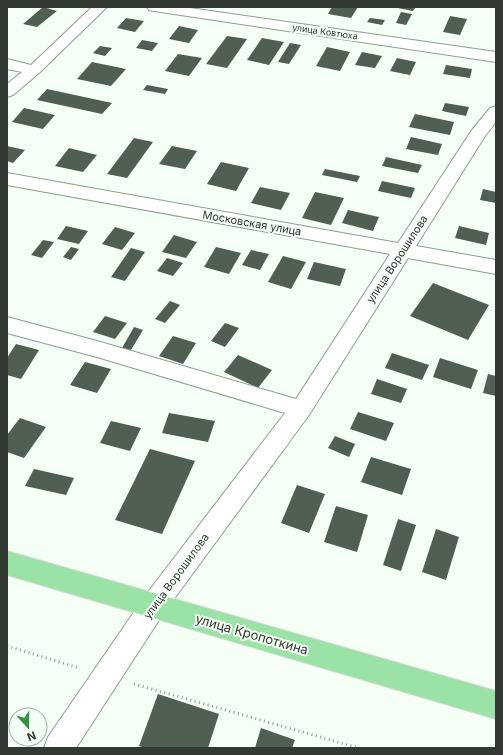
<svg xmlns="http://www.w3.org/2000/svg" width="503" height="755" font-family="Inter,sans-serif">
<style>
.building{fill:#505f51}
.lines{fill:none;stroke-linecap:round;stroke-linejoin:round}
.street-casing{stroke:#8f9f90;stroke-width:2}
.primary-casing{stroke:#dadbda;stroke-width:2}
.path{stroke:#929a92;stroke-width:3;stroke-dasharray:1 3.5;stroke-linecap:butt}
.street{fill:#fff;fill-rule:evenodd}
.primary{fill:#9ae2a5;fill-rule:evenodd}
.labels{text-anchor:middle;stroke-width:4;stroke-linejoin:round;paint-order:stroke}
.far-street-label{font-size:9px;fill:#323932;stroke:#f5fff5}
.street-label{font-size:11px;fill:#323932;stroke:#f5fff5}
.near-street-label{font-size:13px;fill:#323932;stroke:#f5fff5}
</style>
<rect width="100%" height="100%" fill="#f5fff5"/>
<g class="building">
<polygon points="43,7 57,11 37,27 23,24"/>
<polygon points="332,7 358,7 351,18 328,14"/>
<polygon points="392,7 416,7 413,11"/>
<polygon points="401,12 412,14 406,25 396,23"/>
<polygon points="450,16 467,19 460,35 443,32"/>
<polygon points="126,18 144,21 135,32 117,28"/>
<polygon points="370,18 385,20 382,25 367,22"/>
<polygon points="179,26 198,30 189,43 169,39"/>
<polygon points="227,36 247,39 227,68 206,64"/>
<polygon points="262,38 284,42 269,65 247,60"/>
<polygon points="142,40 158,43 152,51 136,48"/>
<polygon points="290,43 301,45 289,64 278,62"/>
<polygon points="100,46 112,48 105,56 93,53"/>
<polygon points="327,47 350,52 340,71 316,66"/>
<polygon points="362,52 382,56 375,68 355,65"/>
<polygon points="178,54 202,58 189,76 165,71"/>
<polygon points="397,58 416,62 410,75 390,71"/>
<polygon points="92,62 126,69 111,86 77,79"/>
<polygon points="446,65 472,69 470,78 443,74"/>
<polygon points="147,85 168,89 165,94 143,90"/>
<polygon points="47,89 112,103 102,114 37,100"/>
<polygon points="445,103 469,107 466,116 442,111"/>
<polygon points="24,108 55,115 43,129 12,122"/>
<polygon points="415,114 454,122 450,135 409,127"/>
<polygon points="411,137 442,144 438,155 406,149"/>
<polygon points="134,138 153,142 127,178 107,174"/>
<polygon points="7,146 25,150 13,163 7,161"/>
<polygon points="172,146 197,151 185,169 159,164"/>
<polygon points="69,148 97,155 83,172 55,166"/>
<polygon points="386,157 422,165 418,173 382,166"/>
<polygon points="221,162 249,168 236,191 207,184"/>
<polygon points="325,169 360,176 357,182 322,175"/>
<polygon points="382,181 415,188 411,198 378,191"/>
<polygon points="260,187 290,193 281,210 251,203"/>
<polygon points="483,189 496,192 496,203 480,200"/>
<polygon points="315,192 344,198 331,225 302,218"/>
<polygon points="348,210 379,217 373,231 342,223"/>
<polygon points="66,226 88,231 79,244 57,239"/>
<polygon points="459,226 489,233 486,245 455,238"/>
<polygon points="115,227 135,233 122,250 102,244"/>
<polygon points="174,235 197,242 186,258 162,252"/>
<polygon points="43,240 54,242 42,258 31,255"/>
<polygon points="71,247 79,249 71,260 63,257"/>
<polygon points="216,247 241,253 229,274 204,267"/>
<polygon points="131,248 145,252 125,281 111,277"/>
<polygon points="251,250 269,254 260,270 242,265"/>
<polygon points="283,256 306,262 291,289 268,282"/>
<polygon points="167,258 183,263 173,276 157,271"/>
<polygon points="314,262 346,269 340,286 307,279"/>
<polygon points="433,283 489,305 468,340 410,316"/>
<polygon points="170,301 180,305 165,323 155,319"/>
<polygon points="105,316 127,323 115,339 93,332"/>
<polygon points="225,323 239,328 225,347 211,341"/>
<polygon points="134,327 143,330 131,350 122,348"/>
<polygon points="173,336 196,343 183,364 159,356"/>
<polygon points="16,344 39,350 21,379 7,375 7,358"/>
<polygon points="392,353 429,365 422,380 385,368"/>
<polygon points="238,355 272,370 258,388 224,372"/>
<polygon points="440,358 478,370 471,389 433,377"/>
<polygon points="85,362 111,369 97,393 70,385"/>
<polygon points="488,374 496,376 496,396 483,393"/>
<polygon points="377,379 407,389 401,403 371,394"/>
<polygon points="358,412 394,423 386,441 350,429"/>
<polygon points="169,413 215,421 208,442 162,433"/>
<polygon points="20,418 46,427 24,458 7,452 7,435"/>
<polygon points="111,421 141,428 130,451 100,443"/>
<polygon points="335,436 355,444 349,457 328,448"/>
<polygon points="150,449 195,461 162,534 115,520"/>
<polygon points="371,457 411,469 402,495 361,482"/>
<polygon points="34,469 74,478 66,495 25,486"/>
<polygon points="297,485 325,494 309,533 281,523"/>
<polygon points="336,506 368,515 357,552 324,542"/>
<polygon points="398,519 416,525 401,571 383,565"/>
<polygon points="436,529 459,537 446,580 422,572"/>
<polygon points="158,694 219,714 208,748 145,748 139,746"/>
<polygon points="261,728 295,740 292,748 255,748"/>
</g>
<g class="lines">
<g class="street-casing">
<g id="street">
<polygon points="92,7 107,7 39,73 13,95 7,97 7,84 22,72 7,69 7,59 31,65"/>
<polygon points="147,7 183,7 496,52 496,62 154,11 149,10"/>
<polygon points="496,106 496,122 485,136 416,246 496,260 496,274 408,258 309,415 163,614 76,748 44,748 48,737 145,596 285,413 97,357 7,333 7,317 97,341 296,399 390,254 7,185 7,173 398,243 472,130 490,108"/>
</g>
</g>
<g class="primary-casing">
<polygon id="primary" points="7,551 496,691 496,719 7,575"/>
</g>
<g class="path">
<polyline points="7,646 79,668"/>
<polyline points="134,684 359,748"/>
</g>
<use href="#street" class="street"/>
<use href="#primary" class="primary"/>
</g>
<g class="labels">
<g class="far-street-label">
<text transform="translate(325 32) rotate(8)" y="3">улица Ковтюха</text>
</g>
<g class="street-label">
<text transform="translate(252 223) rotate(10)" y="4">Московская улица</text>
<text transform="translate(397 259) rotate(-57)" y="4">улица Ворошилова</text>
<text transform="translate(176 576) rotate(-54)" y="4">улица Ворошилова</text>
</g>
<g class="near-street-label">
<text transform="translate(252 634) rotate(16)" y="5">улица Кропоткина</text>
</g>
</g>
<rect width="503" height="755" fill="none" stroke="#323932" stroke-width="16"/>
<g transform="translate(28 727) rotate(159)"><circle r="19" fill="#f5fff5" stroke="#a7b0a7"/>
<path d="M0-3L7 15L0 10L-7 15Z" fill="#349144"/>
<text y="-6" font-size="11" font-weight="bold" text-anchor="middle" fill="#323932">N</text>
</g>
</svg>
